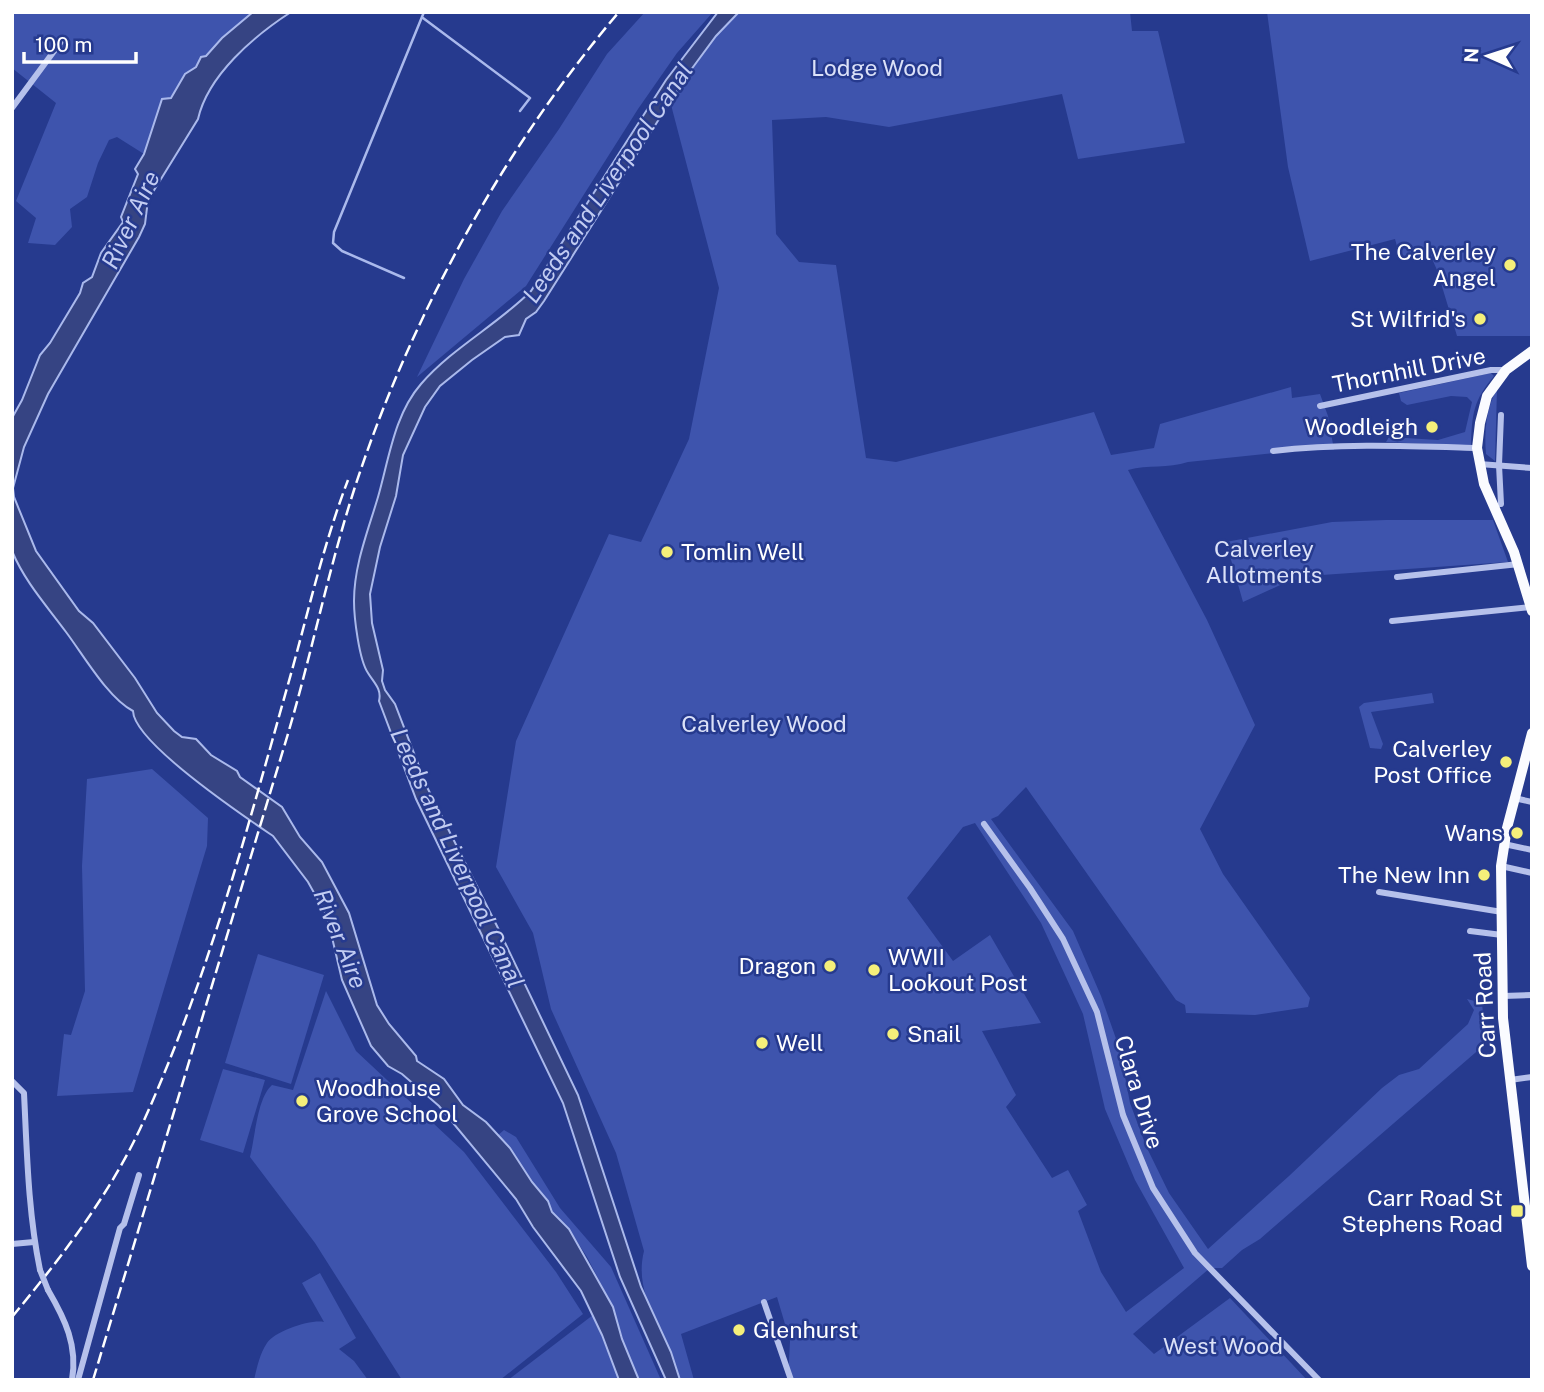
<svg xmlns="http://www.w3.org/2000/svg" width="1544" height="1392" font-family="'Public Sans',sans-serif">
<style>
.green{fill:#3e54ad;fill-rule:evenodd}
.water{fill:#364483;stroke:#aab9ec;stroke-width:2}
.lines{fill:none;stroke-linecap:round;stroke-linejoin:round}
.stream{stroke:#aab9ec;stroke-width:2.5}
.street{stroke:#b6c1eb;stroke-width:6}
.primary{stroke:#fafbff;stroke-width:10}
.rail{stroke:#fff;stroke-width:2.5;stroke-dasharray:12 5;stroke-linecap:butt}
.street-bridge{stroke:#b6c1eb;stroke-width:6}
.poi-dot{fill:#f5ef7a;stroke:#263a8e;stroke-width:2.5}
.labels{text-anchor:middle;stroke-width:5;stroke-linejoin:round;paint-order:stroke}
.park-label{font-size:23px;fill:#dbe1f8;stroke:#263a8e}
.poi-label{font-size:23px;fill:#fff;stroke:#263a8e;text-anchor:end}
.street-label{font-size:23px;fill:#fff;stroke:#263a8e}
.water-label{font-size:24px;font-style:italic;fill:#c2ccf2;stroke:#263a8e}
</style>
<rect width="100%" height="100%" fill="#263a8e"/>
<g class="green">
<path d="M12,12H253C206,55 163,90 144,154L117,137L109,140L98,163L87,197L70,209L72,227L55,245L28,243L36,218L16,201L56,103L12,68Z"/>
<polygon points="645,12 713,12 677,53 638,109 526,286 417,377 464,279 502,211 559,129 607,54"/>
<path d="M739,12H1130L1132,31H1158L1185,143L1078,159L1062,94L889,127L826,117L772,120L776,234L799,262L836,265L866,458L896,462L1094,412L1111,455L1154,448L1160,424L1291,387L1292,398L1320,394L1328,416L1334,450H1303L1188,462C1168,469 1148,464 1128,470L1207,620L1255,725L1200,829L1223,874L1310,998L1308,1007L1255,1015L1186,1013L1185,1005L1176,1000L1026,787L998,816L991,819L1073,931L1101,996L1120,1050L1130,1103L1146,1146L1169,1193L1208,1249L1289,1176L1382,1088L1399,1075L1419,1069L1468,1024L1474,1010L1467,999L1482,1003L1485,1036L1490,1040L1260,1239L1242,1250L1222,1268H1210L1133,1334L1154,1354L1230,1298L1307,1380H788L790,1341L777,1297L681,1334L694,1380H680C670,1335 632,1299 644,1251L616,1153L551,1009L533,933L496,867L516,741L609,534L641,542L689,439L719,288L670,101L716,36ZM975,823L1041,923L1083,1014L1105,1109L1135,1180L1184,1268L1126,1312L1101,1272L1078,1211L1087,1205L1068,1170L1052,1178L1006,1107L1016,1095L982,1031L1041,1023L990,935L953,961L907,898L963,827Z"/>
<polygon points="1267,12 1532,12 1532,336 1457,336 1437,270 1429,252 1401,261 1395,239 1310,261 1288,167"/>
<path d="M1491,373L1494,376C1473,401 1472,414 1471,446L1386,442L1389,437L1438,440L1465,432L1472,402L1467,397L1451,396L1407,405L1401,401L1399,393Z"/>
<path d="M1497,389L1495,461L1486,454C1484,432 1486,408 1497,389Z"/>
<polygon points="1386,520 1493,520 1508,562 1322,575 1289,581 1243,602 1226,542 1332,522"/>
<polygon points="1432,693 1434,703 1371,712 1383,744 1381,749 1370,748 1359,707 1364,703"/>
<polygon points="152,769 208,818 207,846 133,1092 57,1096 64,1034 71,1035 85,991 82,866 87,779"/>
<polygon points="258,954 324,975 291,1084 225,1063"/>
<path d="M326,991L356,1051L464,1152L556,1272L583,1314L500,1380H402L315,1243L250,1157C255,1138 257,1098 272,1085L293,1090Z"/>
<polygon points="223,1069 265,1080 243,1153 200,1140"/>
<polygon points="504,1130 516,1137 560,1208 611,1267 661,1380 638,1378 622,1339 613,1307 587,1257 569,1229 552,1212 548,1201 532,1183 510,1148 497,1136"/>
<path d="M320,1273L356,1338L339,1349L354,1361L368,1380H254C257,1367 260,1353 267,1343C275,1331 311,1319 324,1322L302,1283Z"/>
<polygon points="593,1315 619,1380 508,1380"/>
</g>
<g class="water">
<path d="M253,12H291C254,36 208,75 198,119L148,200L145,224L139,237L48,394L24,447L13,488L14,497L36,551L79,611L93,623L135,678L157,713L174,731L182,737L196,739L211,755L237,771L240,777L282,807L300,837L322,862L349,913L377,1005L389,1024L416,1056L417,1061L444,1079L463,1105L486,1122L510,1148L532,1182L548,1201L552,1212L569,1229L613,1307L622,1339L639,1380H619L602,1335L581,1291L533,1227L516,1199L439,1106L402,1074L388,1066L371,1046L342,980L327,916L308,882L273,836C245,817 134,743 133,711C108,698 84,656 66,632C46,605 25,582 12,551V418L22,400L40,355L50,343L80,293L83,283L92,277L101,253L123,222L121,217L138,174L135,169L144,154L162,99L171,98L185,74L196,67L201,57L206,56L222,38Z"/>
<path d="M718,12H739L716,36L685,78L544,301L536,312L526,319L519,335L505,337L472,360L440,386L425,407L403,455L396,496L380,547L370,594L372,623L383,670L382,681L385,690L395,704L427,787L497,926L578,1095L641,1287L671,1352L680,1380H666L620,1277L563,1103L416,799L379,701C382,689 374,683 368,673C359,660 354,617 354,601C354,565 368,531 378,497C389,459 394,415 421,384C452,348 497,325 531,291L666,80Z"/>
</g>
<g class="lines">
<g class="stream">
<polyline points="423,18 530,98 520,111"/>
<polyline points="404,278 342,251 333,243 334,232 424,12"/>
</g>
<g class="street">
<polyline points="12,108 63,39"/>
<polyline points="1320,406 1491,370 1506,370"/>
<polyline points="1501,415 1499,465 1501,504"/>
<path d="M1273,451C1341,443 1409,446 1477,448"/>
<polyline points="1479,464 1532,468"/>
<polyline points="1397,577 1519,564"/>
<polyline points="1392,621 1531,607"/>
<polyline points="1514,798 1532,802"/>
<polyline points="984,824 1030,888 1063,939 1097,1012 1123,1115 1153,1188 1195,1253 1319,1380"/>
<polyline points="1504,844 1532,850"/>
<polyline points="1501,866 1532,873"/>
<polyline points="1379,892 1502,912"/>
<polyline points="1470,931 1502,935"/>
<polyline points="1503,996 1532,995"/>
<polyline points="1510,1080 1532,1077"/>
<path d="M12,1081L24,1093C27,1153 28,1211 40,1270"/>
<polyline points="12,1244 34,1242"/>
<path d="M48,1290C65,1319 78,1346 72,1380"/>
<polyline points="764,1302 791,1380"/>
<polyline points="78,1380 120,1228 124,1224 139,1175"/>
</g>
<g class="primary">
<polyline points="1532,351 1506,370 1487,396 1480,423 1477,448 1484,484 1514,552 1532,611"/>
<polyline points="1532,733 1507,828 1501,866 1503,1018 1532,1266"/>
</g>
<g class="rail">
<path d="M12,1317C60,1259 108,1197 140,1129C205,988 245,837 287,688C307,618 322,548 348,480"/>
<path d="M93,1380C157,1169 220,958 284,747C310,662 327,574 354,490C409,320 503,148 619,12"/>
</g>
<polyline class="street-bridge" points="40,1270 48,1290"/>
</g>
<g class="poi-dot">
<circle cx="1510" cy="265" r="7"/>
<circle cx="1480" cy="319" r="7"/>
<circle cx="1432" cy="427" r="7"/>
<circle cx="667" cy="552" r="7"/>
<circle cx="1506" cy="762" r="7"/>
<circle cx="1517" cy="833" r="7"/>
<circle cx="1484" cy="875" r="7"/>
<circle cx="830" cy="966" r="7"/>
<circle cx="874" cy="970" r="7"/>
<circle cx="893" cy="1034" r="7"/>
<circle cx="762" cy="1043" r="7"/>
<circle cx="302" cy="1101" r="7"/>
<rect x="1510" y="1204" width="14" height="14" rx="3.5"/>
<circle cx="739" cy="1330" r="7"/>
</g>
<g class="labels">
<g class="park-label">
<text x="877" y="76">Lodge Wood</text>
<text x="1264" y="557">Calverley<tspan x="1264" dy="26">Allotments</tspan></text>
<text x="764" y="732">Calverley Wood</text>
<text x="1223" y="1354">West Wood</text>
</g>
<g class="poi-label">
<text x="1496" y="260">The Calverley<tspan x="1496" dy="26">Angel</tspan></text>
<text x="1466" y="327">St Wilfrid's</text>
<text x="1418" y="435">Woodleigh</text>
<text x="681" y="560" text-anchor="start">Tomlin Well</text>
<text x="1492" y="757">Calverley<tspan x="1492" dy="26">Post Office</tspan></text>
<text x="1503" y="841">Wans</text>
<text x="1470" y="883">The New Inn</text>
<text x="888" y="965" text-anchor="start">WWII<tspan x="888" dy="26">Lookout Post</tspan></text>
<text x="816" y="974">Dragon</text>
<text x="907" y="1042" text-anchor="start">Snail</text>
<text x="776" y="1051" text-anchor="start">Well</text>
<text x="316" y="1096" text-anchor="start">Woodhouse<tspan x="316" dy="26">Grove School</tspan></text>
<text x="1503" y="1206">Carr Road St<tspan x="1503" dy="26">Stephens Road</tspan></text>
<text x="753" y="1338" text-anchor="start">Glenhurst</text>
</g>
<g class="street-label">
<text transform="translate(1409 370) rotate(-11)" y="8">Thornhill Drive</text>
<text transform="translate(1485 1005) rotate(-93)" y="8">Carr Road</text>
<text transform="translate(1139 1092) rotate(73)" y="8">Clara Drive</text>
</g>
<g class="water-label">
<text transform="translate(608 183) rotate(-56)" y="8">Leeds and Liverpool Canal</text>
<text transform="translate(131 220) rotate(-65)" y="8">River Aire</text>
<text transform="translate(457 858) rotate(65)" y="8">Leeds and Liverpool Canal</text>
<text transform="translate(340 939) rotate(68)" y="8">River Aire</text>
</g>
</g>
<rect width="1544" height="1392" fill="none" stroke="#ffffff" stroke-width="28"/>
<g transform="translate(1488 56) rotate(273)" stroke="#263a8e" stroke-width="5" paint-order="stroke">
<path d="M0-5L12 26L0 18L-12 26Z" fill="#ffffff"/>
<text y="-10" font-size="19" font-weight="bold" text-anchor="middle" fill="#ffffff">N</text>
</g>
<path d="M24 52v10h112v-10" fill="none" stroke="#ffffff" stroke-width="3.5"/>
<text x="35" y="52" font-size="21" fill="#ffffff" stroke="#263a8e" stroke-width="5" paint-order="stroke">100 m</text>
</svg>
